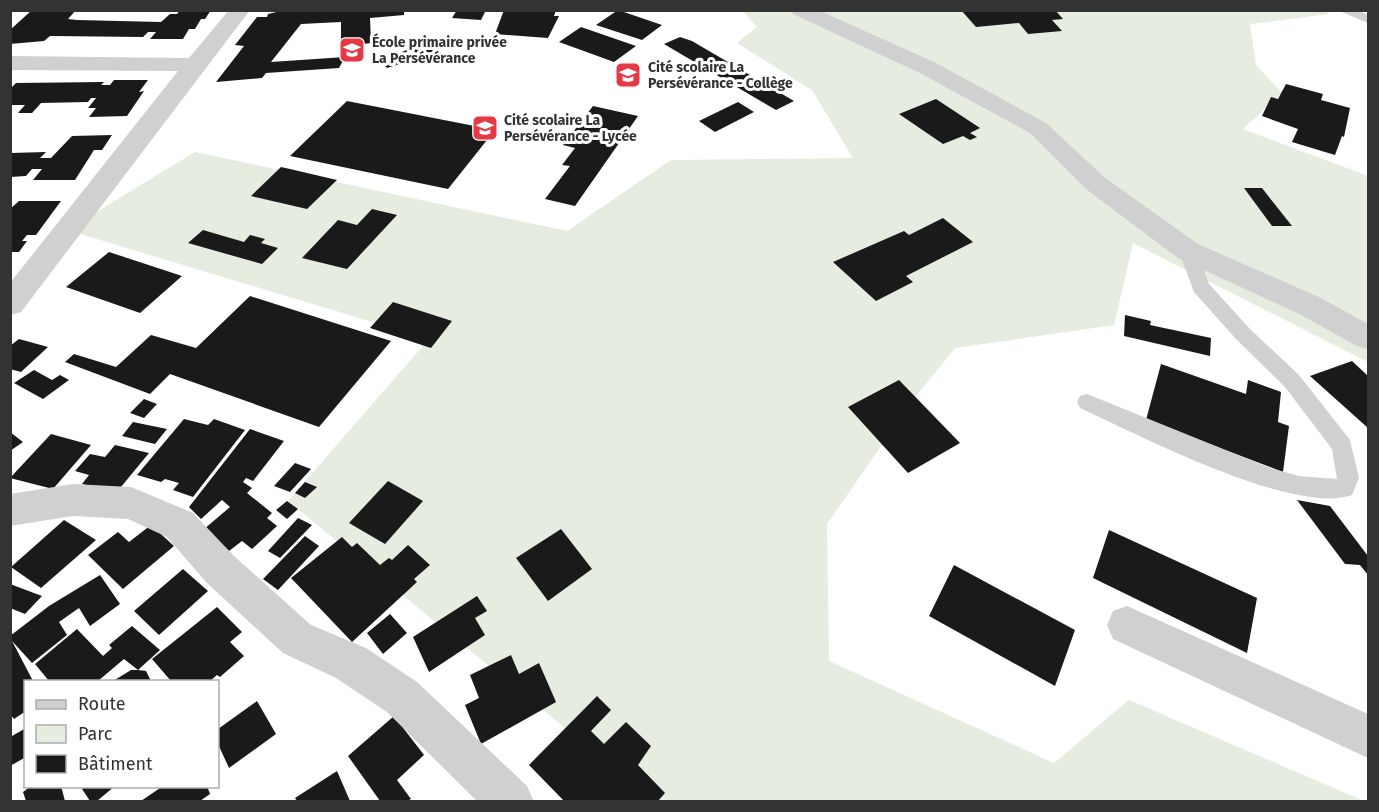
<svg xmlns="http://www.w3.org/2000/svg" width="1379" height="812" font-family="'Fira Sans',sans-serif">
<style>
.green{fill:#e6ecdf}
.building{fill:#1a1a1a}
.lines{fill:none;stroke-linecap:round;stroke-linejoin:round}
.service{fill:#d0d0d0;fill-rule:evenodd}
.minor{fill:#d0d0d0;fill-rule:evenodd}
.labels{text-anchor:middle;stroke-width:6;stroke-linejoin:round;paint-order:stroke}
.far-poi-label{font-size:14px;font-weight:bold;fill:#333;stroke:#fff;text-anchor:start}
</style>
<rect width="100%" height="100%" fill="#fff"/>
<polygon class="green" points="743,11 1327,11 1329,14 1250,24 1256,65 1282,93 1243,129 1368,176 1368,362 1133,243 1114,325 955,348 913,400 827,524 829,661 1054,763 1129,700 1364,801 654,801 288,501 429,339 67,230 195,152 567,231 671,160 853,158 812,90 737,43 757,27"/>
<g class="building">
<polygon points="32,10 76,10 68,19 77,20 161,22 170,14 177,14 180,10 211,10 205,19 201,19 195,29 189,29 183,39 150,39 156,32 148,32 143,37 50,36 44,41 10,44 10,30"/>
<polygon points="285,10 404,10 404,15 370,18 371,43 341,47 341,22 301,24 271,62 345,57 339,68 266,73 262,78 216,82 244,46 235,45 257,17 267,17 268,14"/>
<polygon points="457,10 486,10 481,20 452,18"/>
<polygon points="504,10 556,10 554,16 559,16 548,38 495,34"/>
<polygon points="618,10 662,25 642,40 596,25"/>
<polygon points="961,10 1055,10 1063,19 1052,20 1062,31 1028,34 1019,23 976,27"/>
<polygon points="581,27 636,46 614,62 559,42"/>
<polygon points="680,37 692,41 794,101 776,110 664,44"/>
<polygon points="431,40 439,49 424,56 387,68 380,61"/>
<polygon points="114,80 148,80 139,92 144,91 127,116 89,117 96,108 88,108 96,98 91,98 88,102 41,103 32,113 18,113 25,105 10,105 10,89 16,83 104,82 101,85 110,85"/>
<polygon points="1286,84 1323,94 1321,100 1350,108 1344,137 1342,136 1335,155 1292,142 1298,129 1262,116 1271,97 1278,99"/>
<polygon points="936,99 980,128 970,133 977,137 970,140 963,136 943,144 899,114"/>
<polygon points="347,101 495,130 448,189 290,156"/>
<polygon points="738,102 754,112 715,132 699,121"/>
<polygon points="593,106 638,116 575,206 545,199 570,166 562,165 575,148 563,145"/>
<polygon points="112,135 102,150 94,150 75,180 33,180 42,169 32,169 26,176 10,177 10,153 46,152 40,158 51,158 72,136"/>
<polygon points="281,167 290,169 337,180 307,209 251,196"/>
<polygon points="1244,188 1262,188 1292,226 1272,226"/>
<polygon points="19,201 61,201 36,235 27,235 22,241 27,241 19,252 10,252 10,209"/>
<polygon points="372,209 397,215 347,269 302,258 338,220 357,225"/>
<polygon points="943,218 973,242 906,276 913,282 876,301 833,262 904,231 909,235"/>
<polygon points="203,230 244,242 250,235 265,239 261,243 278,248 262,264 188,243"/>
<polygon points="109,252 182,276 140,313 66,287"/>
<polygon points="250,296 391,341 319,427 170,374 150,394 65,362 74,354 116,367 151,335 196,348"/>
<polygon points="393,302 452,321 431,348 370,328"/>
<polygon points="1125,315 1151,321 1150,325 1211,338 1210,356 1124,336"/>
<polygon points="19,339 48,347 21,372 10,369 10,346"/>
<polygon points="1352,361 1368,376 1368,428 1310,376"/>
<polygon points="1161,364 1246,394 1248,380 1281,392 1278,422 1289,426 1283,472 1146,420"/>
<polygon points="34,370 52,380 60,375 69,380 43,399 14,383"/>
<polygon points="899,380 960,443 908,473 848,407"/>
<polygon points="144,399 157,404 144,418 130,413"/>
<polygon points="184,419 208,425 214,419 245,430 193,497 173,490 179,483 165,479 161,482 137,475"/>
<polygon points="133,422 167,429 155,444 122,436"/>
<polygon points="250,429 284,441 253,481 246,478 243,482 252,488 247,493 272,513 267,518 277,526 252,549 242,541 229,551 203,530 230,507 222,500 201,519 189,507"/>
<polygon points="10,432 23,442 10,451"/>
<polygon points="51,434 91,445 53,489 10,478"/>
<polygon points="115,445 149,453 116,493 82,484 89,475 75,471 90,454 105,457"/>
<polygon points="295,463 311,469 290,492 274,486"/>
<polygon points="388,481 423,501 385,544 349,523"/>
<polygon points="305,482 317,487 305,498 295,493"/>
<polygon points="1297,500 1330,506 1368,556 1368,575 1360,565 1345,564"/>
<polygon points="287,501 298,509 287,519 276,510"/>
<polygon points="298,518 312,525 280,558 268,551"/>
<polygon points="64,520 96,540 41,588 11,567"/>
<polygon points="151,525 174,546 123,589 88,555 118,532 129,542"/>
<polygon points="561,529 592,569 548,601 516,558"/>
<polygon points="1109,530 1257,598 1247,653 1093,578"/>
<polygon points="305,536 319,546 278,590 263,579"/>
<polygon points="342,537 352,547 357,543 380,565 389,558 392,560 408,545 430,565 414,579 417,582 352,642 291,578"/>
<polygon points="954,565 1075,630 1055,686 929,616"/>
<polygon points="183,569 208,591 159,635 134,611"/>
<polygon points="100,575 120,604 90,626 79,608 59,622 67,635 32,663 12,641 33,681 26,681 26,711 14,719 10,714 10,636 49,606"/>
<polygon points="10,584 42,596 25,614 10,608"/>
<polygon points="477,596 487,611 475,618 485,635 429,672 413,637"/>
<polygon points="217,607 242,632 230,642 244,656 220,677 217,675 210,681 171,681 152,659"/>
<polygon points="390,614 407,633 383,654 367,633"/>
<polygon points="132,626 160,650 138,670 146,671 151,681 113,681 131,670 138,670 124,659 98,681 49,681 35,664 77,629 103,656 112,648 109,645"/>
<polygon points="511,655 519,674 539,663 556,702 481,744 465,705 479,698 470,675"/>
<polygon points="597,696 611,710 591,731 604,744 626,722 651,746 638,765 665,793 658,801 564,801 529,765"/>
<polygon points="257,701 276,734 229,768 218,744 218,729"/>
<polygon points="394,716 424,755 397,780 411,799 407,801 380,801 348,756"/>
<polygon points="26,728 26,757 10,766 10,732 12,736"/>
<polygon points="337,771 350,801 297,801 295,798"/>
<polygon points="31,786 61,786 65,801 26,801 23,792"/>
<polygon points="85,786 115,786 97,801 90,801 82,789"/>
<polygon points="163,786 207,786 210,794 200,801 141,801"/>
</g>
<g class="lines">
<g class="service">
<polygon points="1337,10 1357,10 1368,15 1368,23"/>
<path d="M1188,245L1197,251L1209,284L1250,329L1299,375L1350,440L1359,478L1352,495C1294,516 1137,434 1080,408L1077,402L1080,396L1087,394L1270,468L1299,476L1337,479L1332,449L1285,387L1236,339L1194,292L1179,251Z"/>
</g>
<g class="minor">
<polygon points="229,10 250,10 21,312 10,315 10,283 178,71 10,70 10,56 189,58"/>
<polygon points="790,10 818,10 936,63 1046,123 1104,177 1198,244 1321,298 1368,324 1368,349 1357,346 1299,314 1178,258 1086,189 1030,133 920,73 793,14"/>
<polygon points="73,484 131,487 193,513 235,557 311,625 366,648 417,682 527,786 534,802 478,802 387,712 336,678 283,653 207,583 167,537 128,519 73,516 10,526 10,494"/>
<polygon points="1127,606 1368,714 1368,758 1113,639 1107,625 1113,611"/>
</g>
</g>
<defs>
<g id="school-square" transform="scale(1.35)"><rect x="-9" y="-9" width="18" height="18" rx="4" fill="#e63946" stroke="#fff"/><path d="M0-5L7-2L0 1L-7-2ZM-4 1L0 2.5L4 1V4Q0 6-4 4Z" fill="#fff"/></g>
</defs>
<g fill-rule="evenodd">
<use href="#school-square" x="352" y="50"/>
<use href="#school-square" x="628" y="75"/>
<use href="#school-square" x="485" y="128"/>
</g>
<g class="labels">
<g class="far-poi-label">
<text x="372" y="47">École primaire privée<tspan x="372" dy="16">La Persévérance</tspan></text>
<text x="648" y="72">Cité scolaire La<tspan x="648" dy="16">Persévérance - Collège</tspan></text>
<text x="504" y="125">Cité scolaire La<tspan x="504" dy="16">Persévérance - Lycée</tspan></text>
</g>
</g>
<rect width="1379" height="812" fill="none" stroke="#333333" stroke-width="24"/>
<rect x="24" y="680" width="195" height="108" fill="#ffffff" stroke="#adadad" stroke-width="1.5"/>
<rect x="36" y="700" width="30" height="9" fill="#d0d0d0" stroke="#adadad" stroke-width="1.5"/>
<text x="78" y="710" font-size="18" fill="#333333">Route</text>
<rect x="36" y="725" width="30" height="18" fill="#e6ecdf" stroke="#adadad" stroke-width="1.5"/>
<text x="78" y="740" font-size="18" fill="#333333">Parc</text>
<rect x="36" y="755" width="30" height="18" fill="#1a1a1a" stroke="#adadad" stroke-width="1.5"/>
<text x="78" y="770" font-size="18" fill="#333333">Bâtiment</text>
</svg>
